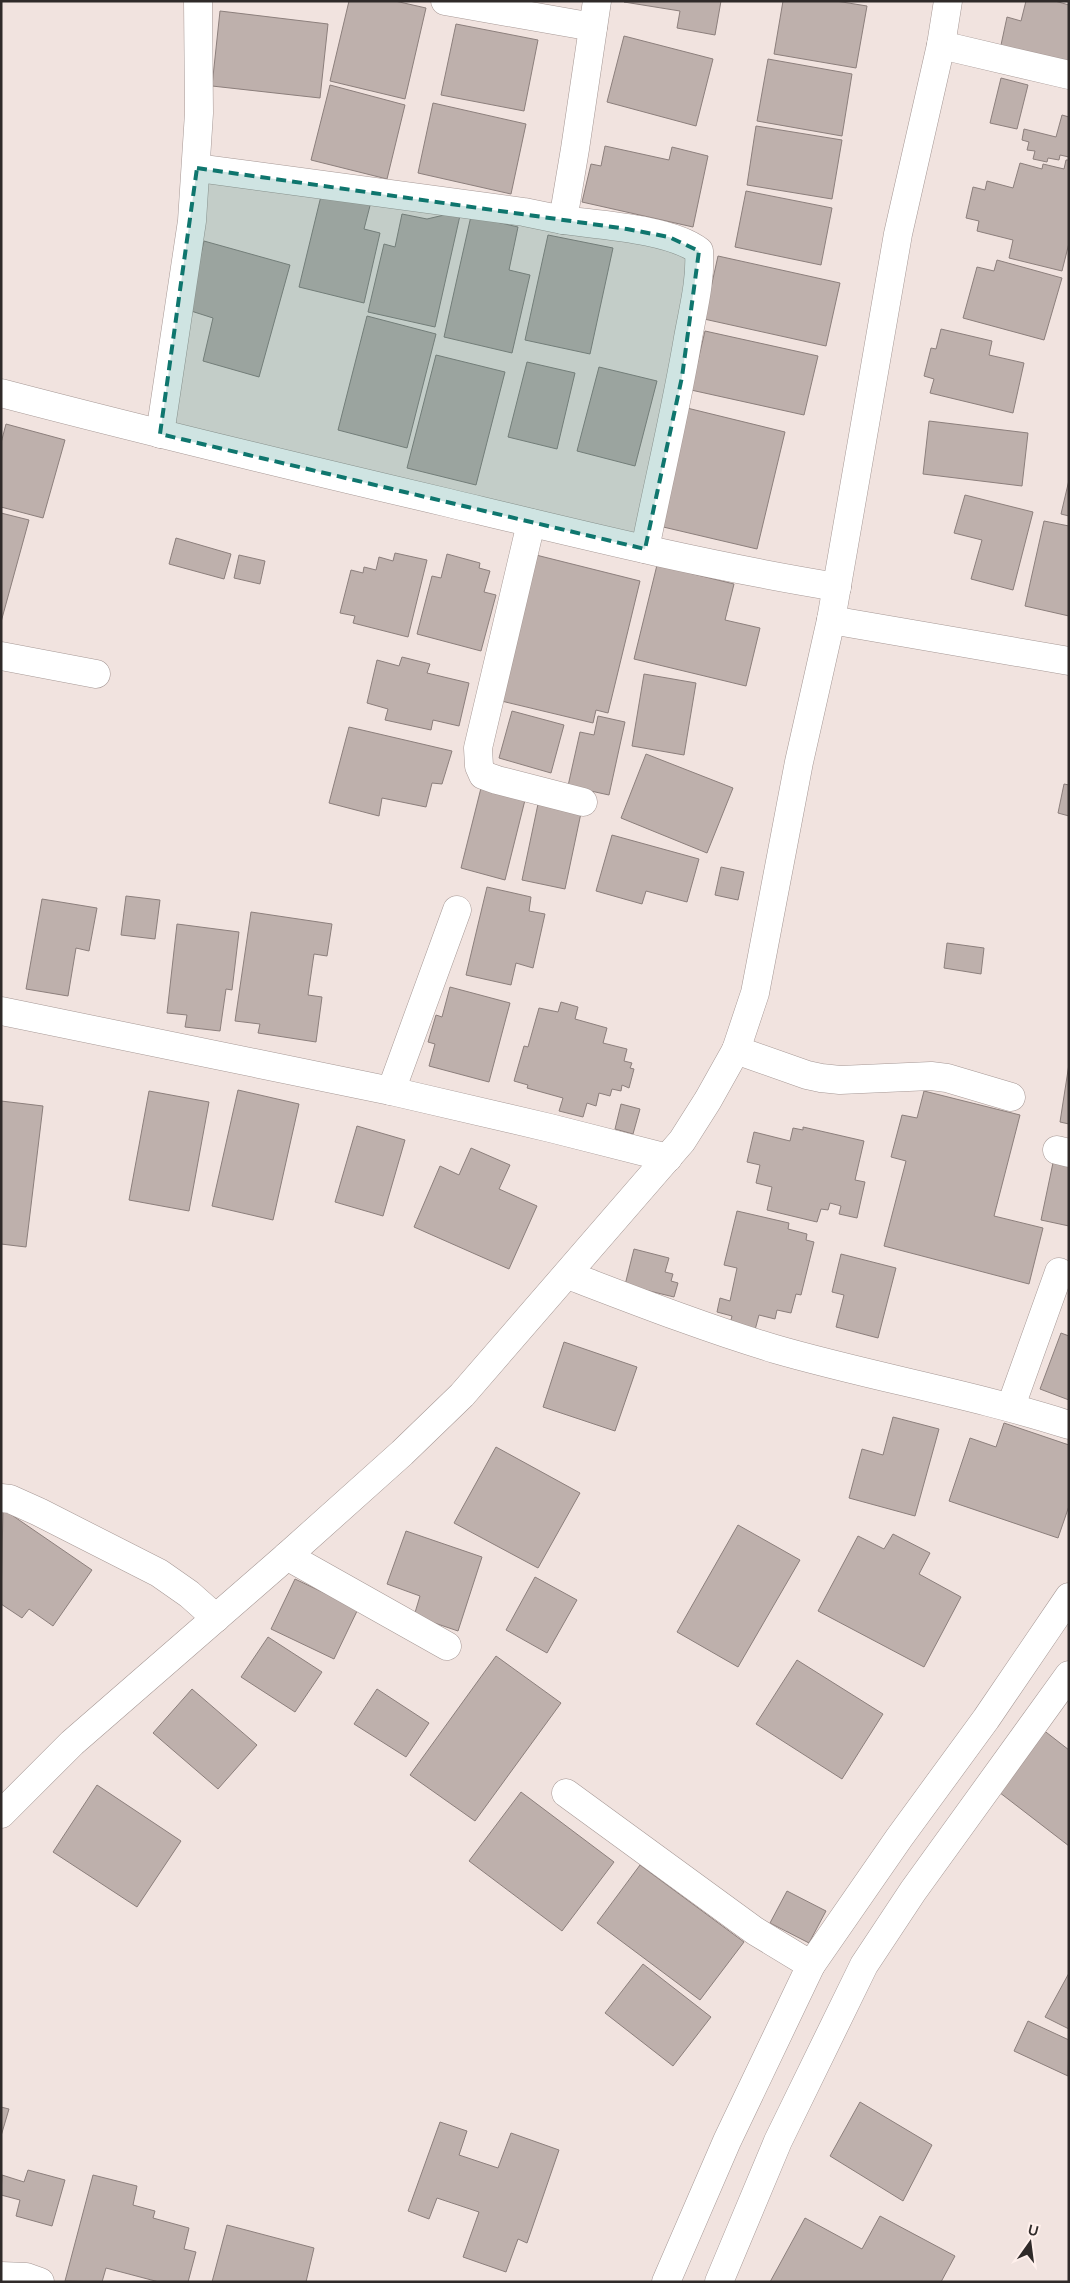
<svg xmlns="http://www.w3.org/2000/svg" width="1070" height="2283" font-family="Lato,sans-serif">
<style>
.building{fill:#beb0ac;stroke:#8c7f7c}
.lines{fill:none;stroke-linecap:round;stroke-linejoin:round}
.street-casing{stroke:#a69895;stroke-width:29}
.secondary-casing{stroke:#a69895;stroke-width:29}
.street{stroke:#fff;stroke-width:28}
.secondary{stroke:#fff;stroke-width:28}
.marked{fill:#0f766e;fill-opacity:0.2;stroke:#0f766e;stroke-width:4;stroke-dasharray:10 6;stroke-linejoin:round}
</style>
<rect width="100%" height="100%" fill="#f1e3df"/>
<g class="building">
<polygon points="349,1 395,1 426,8 405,99 330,81"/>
<polygon points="721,1 715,35 677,28 680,11 624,2"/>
<polygon points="783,1 836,1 867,6 856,68 774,54"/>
<polygon points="1026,1 1055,1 1069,5 1069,70 1001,45 1007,17 1021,21"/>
<polygon points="220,11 328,24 320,98 212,86"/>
<polygon points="456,24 538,40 524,111 441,95"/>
<polygon points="624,36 713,59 696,126 607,102"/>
<polygon points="768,59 852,74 842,136 757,121"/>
<polygon points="1001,78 1028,85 1017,129 990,123"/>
<polygon points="330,85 405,105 387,179 311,160"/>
<polygon points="433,103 526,124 511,194 418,173"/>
<polygon points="1062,115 1069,117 1069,157 1060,155 1059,160 1048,158 1047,162 1033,159 1035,151 1027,150 1029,142 1022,140 1024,129 1056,137"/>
<polygon points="756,126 842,140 832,199 747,185"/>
<polygon points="605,146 669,160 672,147 708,156 693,227 582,202 591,164 601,166"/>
<polygon points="1066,160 1069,160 1069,243 1062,271 1009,258 1013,240 977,231 979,221 966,218 973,187 985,190 987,181 1013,188 1020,163 1042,169 1043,164 1064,169"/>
<polygon points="746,191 832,208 821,265 735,247"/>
<polygon points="321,196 372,198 364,229 380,233 364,303 299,287"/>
<polygon points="461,211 435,327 368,312 384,244 395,247 402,214 427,219"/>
<polygon points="471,216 518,227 509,270 530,275 512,353 444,337"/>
<polygon points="548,235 613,248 590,354 525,340"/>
<polygon points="204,241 290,265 259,377 203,361 213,318 188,310"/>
<polygon points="718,256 840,283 826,346 704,319"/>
<polygon points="997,260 1062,278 1044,340 963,318 977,267 994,271"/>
<polygon points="367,316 436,334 407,448 338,430"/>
<polygon points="941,329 992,341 989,355 1024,363 1013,413 930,393 934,379 924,376 931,348 936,349"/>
<polygon points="705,331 818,356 804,415 691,390"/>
<polygon points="436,355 505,372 476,485 407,468"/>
<polygon points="527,362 575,373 557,449 508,437"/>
<polygon points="599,367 657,381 635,466 577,451"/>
<polygon points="687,408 785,432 757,549 659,526"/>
<polygon points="929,421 1028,433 1022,486 923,474"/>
<polygon points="6,424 65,440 43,518 1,507 1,443"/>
<polygon points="1069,480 1069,516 1061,514"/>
<polygon points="965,495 1033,512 1013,590 971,579 982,540 954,533"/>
<polygon points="1,513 29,520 1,622"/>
<polygon points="1044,521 1069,526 1069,616 1025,606"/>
<polygon points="176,538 231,554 224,579 169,564"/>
<polygon points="395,553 427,560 408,637 353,623 355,616 340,613 351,570 363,573 364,567 376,570 379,557 393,561"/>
<polygon points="528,553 640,581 608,713 596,710 593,723 493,699"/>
<polygon points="447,554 480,563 479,568 490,571 484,592 496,595 481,651 417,634 432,576 441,578"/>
<polygon points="239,555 265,561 260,584 234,578"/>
<polygon points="657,565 734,584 725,620 760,628 746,686 634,659"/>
<polygon points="402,657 430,664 427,673 469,683 459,726 433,720 431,730 385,720 388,709 367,703 377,660 399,666"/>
<polygon points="644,674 696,683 684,755 632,746"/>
<polygon points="512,711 564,725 551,773 499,758"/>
<polygon points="598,716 625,722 609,795 568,786 580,732 594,735"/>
<polygon points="349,727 452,751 442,784 432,783 426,807 382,798 379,816 329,803"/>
<polygon points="646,754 733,788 707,853 621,818"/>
<polygon points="1064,784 1069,785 1069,816 1058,813"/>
<polygon points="481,788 525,800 505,880 461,868"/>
<polygon points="538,804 581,813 565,889 522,880"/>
<polygon points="612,835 699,859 687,902 646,891 642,904 596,891"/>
<polygon points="721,867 744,872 738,900 715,895"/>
<polygon points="487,887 531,897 529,911 545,914 533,968 516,963 511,985 466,975"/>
<polygon points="126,896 160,900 155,939 121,935"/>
<polygon points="42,899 97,908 89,951 76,948 68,996 26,989"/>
<polygon points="251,912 332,924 327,956 314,954 308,995 322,997 316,1042 258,1033 260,1024 235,1021"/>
<polygon points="177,924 239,932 232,990 226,989 220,1031 185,1027 187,1015 167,1013"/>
<polygon points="947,943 984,948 981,974 944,968"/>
<polygon points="450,987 510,1003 489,1082 429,1066 435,1044 428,1042 436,1015 442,1017"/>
<polygon points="561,1002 578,1007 575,1019 607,1028 603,1043 627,1049 624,1061 632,1063 630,1068 634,1069 629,1088 622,1085 621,1091 612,1089 610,1096 599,1093 596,1106 587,1103 583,1117 559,1111 563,1098 527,1088 528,1085 514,1081 524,1046 528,1047 539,1008 558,1012"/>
<polygon points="1069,1064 1069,1124 1060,1122"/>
<polygon points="238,1090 299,1104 273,1220 212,1206"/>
<polygon points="149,1091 209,1102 189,1211 129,1200"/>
<polygon points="924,1091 1020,1115 994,1216 1043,1228 1029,1284 884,1246 906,1161 891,1157 902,1115 917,1118"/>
<polygon points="1,1101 43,1106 26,1247 1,1244"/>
<polygon points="621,1104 640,1109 633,1134 615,1129"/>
<polygon points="357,1126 405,1140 383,1216 335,1202"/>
<polygon points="803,1127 864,1141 855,1180 865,1182 857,1218 839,1214 841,1206 830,1203 828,1210 821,1209 817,1222 767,1210 772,1187 756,1183 760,1165 747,1162 754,1132 790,1141 793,1128 803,1130"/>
<polygon points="471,1148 510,1165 499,1189 537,1206 509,1269 414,1227 440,1166 459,1175"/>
<polygon points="1054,1158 1069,1162 1069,1226 1041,1220"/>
<polygon points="737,1211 789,1223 788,1229 807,1234 806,1240 814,1242 801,1295 796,1294 791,1313 777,1310 775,1319 759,1315 755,1330 730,1324 732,1316 717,1312 720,1298 730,1301 737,1268 724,1265"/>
<polygon points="634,1249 669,1258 665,1272 673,1274 671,1281 678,1283 674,1297 625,1285"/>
<polygon points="841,1254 896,1268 878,1338 836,1327 844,1295 832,1292"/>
<polygon points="1061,1333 1069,1336 1069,1400 1040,1389"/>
<polygon points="564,1342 637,1367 615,1431 543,1407"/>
<polygon points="893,1417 939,1429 915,1516 849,1498 862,1449 883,1455"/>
<polygon points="1004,1423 1069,1445 1069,1506 1058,1538 949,1501 970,1438 996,1447"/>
<polygon points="496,1447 580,1493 538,1568 454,1523"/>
<polygon points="3,1509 92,1570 53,1626 29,1609 22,1618 1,1604"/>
<polygon points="738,1525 800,1560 738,1667 677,1632"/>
<polygon points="406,1531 482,1557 458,1631 414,1616 420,1596 387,1584"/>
<polygon points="893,1534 930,1553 919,1574 961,1597 924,1667 818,1611 858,1536 884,1549"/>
<polygon points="535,1577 577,1600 547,1653 506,1630"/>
<polygon points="295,1579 358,1609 334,1659 271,1629"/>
<polygon points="268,1637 322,1672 295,1712 241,1677"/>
<polygon points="496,1656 561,1703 475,1821 410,1775"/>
<polygon points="797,1660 883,1714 842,1779 756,1724"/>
<polygon points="192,1689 257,1745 218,1789 153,1733"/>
<polygon points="377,1689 429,1723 406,1757 354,1724"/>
<polygon points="1042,1729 1069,1750 1069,1846 995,1789"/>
<polygon points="97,1785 181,1841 137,1907 53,1852"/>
<polygon points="521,1792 614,1862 562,1931 469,1861"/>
<polygon points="640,1865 744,1942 700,2000 597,1923"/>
<polygon points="787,1891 826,1911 809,1943 770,1923"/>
<polygon points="643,1964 711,2017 673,2066 605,2013"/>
<polygon points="1069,1973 1069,2029 1045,2017"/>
<polygon points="1028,2021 1069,2040 1068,2076 1014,2051"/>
<polygon points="860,2102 932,2145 903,2201 830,2156"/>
<polygon points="1,2107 9,2109 1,2136"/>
<polygon points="440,2122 467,2131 459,2155 498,2168 511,2133 559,2150 527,2243 518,2239 506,2272 463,2257 479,2212 437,2198 429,2219 408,2211"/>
<polygon points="28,2170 65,2180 52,2226 16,2216 20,2200 1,2195 2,2175 24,2182"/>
<polygon points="93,2175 137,2186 133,2205 155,2211 153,2218 189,2228 184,2249 196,2252 188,2282 159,2282 106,2268 102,2282 65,2281"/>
<polygon points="880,2216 955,2256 941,2282 770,2282 805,2218 862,2249"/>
<polygon points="227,2225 314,2248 306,2282 212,2282"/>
</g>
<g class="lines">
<g class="street-casing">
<g id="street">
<polyline points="445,1 593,27"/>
<polyline points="941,45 1069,75"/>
<polyline points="197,168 524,212 563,220 575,149 597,1"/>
<path d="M563,220C599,225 671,229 699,251C701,280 693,310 688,338C676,409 659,479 645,549"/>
<path d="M1,393C150,432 300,468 449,503C578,534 707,566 837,587"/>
<polyline points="160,434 192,221 199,113 198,1"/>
<polyline points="531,523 478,748 479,766 483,775 497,780 583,802"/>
<polyline points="831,620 1069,661"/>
<polyline points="1,656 96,674"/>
<polyline points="1,1011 391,1091 550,1128 668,1158"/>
<polyline points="736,1050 807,1075 821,1078 840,1080 931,1076 947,1078 1011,1097"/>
<polyline points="391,1091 457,910"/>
<polyline points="1057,1150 1069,1153"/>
<path d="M568,1275C636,1301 705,1328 775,1349C872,1377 972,1394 1069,1425"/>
<polyline points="1011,1406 1059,1272"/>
<polyline points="1,1498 10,1499 39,1512 159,1573 189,1594 216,1618"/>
<polyline points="287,1556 447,1646"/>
<polyline points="566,1793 755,1931 811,1965"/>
<polyline points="1,1814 72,1743 287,1556 402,1453 462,1395 682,1141 708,1100 736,1050 755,993 799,762 831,620 898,234 941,45 948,1"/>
<polyline points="1,2276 26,2277 40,2282"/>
</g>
</g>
<g class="secondary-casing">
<g id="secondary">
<polyline points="666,2282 727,2141 811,1965 899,1838 986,1719 1069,1597"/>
<polyline points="719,2282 778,2141 864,1965 913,1891 1069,1675"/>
</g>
</g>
<use href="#street" class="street"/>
<use href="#secondary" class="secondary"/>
</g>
<path class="marked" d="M197,168L627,229L669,237L699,251L682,377L645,549L160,434Z"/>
<rect width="1070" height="2283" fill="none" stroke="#2f2a29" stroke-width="5"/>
<g transform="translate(1030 2243) rotate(14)" stroke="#fff0ec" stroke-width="4" paint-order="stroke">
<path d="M0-4L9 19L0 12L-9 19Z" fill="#2f2a29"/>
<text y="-8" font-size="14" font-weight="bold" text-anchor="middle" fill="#2f2a29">U</text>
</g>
</svg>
